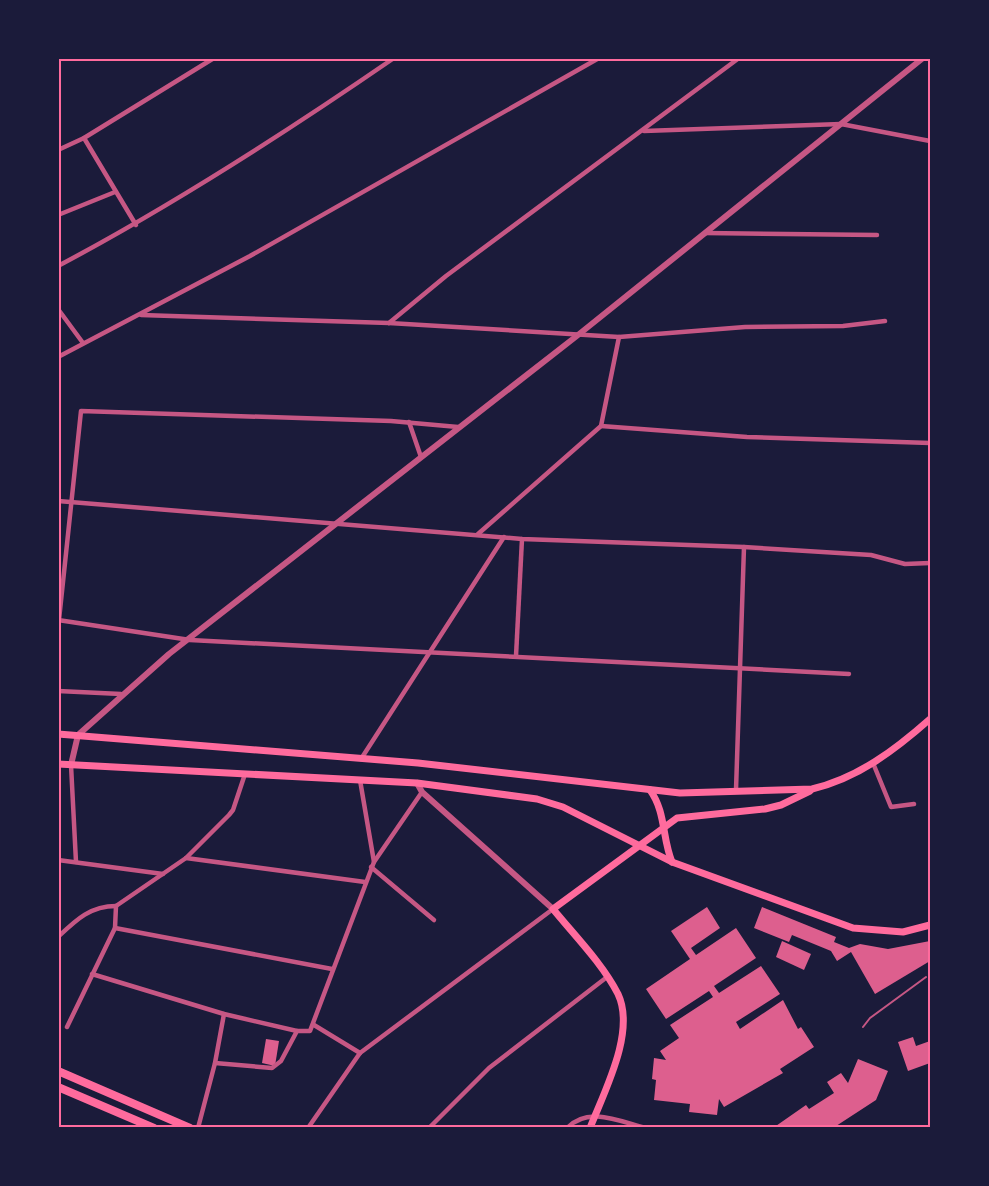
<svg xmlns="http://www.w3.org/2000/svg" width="989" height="1186" font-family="Mulish,sans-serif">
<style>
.building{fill:#dd5f8e}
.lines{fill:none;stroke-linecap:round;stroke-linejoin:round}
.service{stroke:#c65784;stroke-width:2}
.minor{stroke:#c65784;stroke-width:4.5}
.tertiary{stroke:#c65784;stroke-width:6}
.secondary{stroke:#ff6b9d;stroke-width:7}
.primary{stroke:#ff6b9d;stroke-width:8}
.neatline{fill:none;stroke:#ff6b9d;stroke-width:2}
</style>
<rect width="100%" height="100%" fill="#1b1b3a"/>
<g class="building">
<polygon points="707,907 720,928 691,948 696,955 736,928 756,958 714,986 719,993 761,966 780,994 736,1022 740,1029 783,1000 798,1029 801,1027 814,1047 780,1069 783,1073 724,1107 719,1099 717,1115 689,1112 690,1104 654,1100 656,1080 652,1079 654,1058 666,1060 660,1051 679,1038 670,1025 713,997 709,991 666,1019 646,989 690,959 671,931"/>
<polygon points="762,907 836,937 834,942 849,948 860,944 888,949 930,941 930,961 875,994 851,952 837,961 831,951 792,935 789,942 754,928"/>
<polygon points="782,941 811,954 804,970 776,957"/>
<polygon points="913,1037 916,1046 930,1041 930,1063 908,1071 898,1042"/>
<polygon points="266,1039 279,1041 275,1066 262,1063"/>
<polygon points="858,1059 888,1071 876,1100 833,1128 773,1128 806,1105 809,1109 834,1093 827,1082 841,1073 848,1083"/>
</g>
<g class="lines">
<polyline class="service" points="863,1027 870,1018 926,977"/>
<g class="minor">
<polyline points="644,131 841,124 930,141"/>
<polyline points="84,138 136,225"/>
<polyline points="58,150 84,138 214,58"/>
<polyline points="58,215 115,192"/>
<polyline points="705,233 877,235"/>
<path d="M58,266C175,204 285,133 394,58"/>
<polyline points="58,309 83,343"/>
<polyline points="141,315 389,323 619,337 745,327 843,326 885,321"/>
<polyline points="389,323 446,276 739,58"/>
<polyline points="58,357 250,256 599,58"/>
<polyline points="409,422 421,457"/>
<polyline points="601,426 747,437 930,443"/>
<polyline points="58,501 522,539 744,547 871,555 905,564 930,563"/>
<polyline points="478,534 601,426 619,337"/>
<polyline points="58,620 190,640 849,674"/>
<polyline points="59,620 81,411 391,421 458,427"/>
<polyline points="516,656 522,539"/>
<polyline points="58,691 121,694"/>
<polyline points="361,759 504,537"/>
<polyline points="873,763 891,807 914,804"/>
<polyline points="71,765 76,862"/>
<polyline points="360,780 374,862"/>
<polyline points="736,790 744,547"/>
<polyline points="186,858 365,882"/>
<polyline points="58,860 163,874"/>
<polyline points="371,867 434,920"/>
<polyline points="116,906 186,858 229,815 233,810 245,774"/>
<polyline points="115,928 332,969"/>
<path d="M58,937C76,920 90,906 116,906"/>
<polyline points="92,974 224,1014 297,1031"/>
<polyline points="314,1025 360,1053"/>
<polyline points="67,1027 115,928 116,906"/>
<polyline points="215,1063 272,1068 281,1061 297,1031 310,1031 374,862 422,792"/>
<polyline points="198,1128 215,1063 224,1014"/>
<polyline points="308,1128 360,1053 553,909"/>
<polyline points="429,1128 489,1068 607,977"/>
<path d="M567,1128C588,1106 619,1121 645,1128"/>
</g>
<g class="tertiary">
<polyline points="71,765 78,735 169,654 578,335 923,58"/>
<polyline points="417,783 422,792 553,909"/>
</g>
<g class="secondary">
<path d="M58,734L418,763L680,793L812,789C858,778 895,750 930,719"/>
<polyline points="58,764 417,783 537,799 563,807 672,862 853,928 903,932 930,925"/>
<path d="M650,790C666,812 662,838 672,862"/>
<path d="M590,1128C604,1092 636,1032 618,994C602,963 575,936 553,909L677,818L765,809L781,805L810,791"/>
</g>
<g class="primary">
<polyline points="58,1071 190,1128"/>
<polyline points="58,1087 154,1128"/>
</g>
</g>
<rect width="989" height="1186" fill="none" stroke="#1b1b3a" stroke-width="120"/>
<rect x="60" y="60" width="869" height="1066" class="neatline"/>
</svg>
